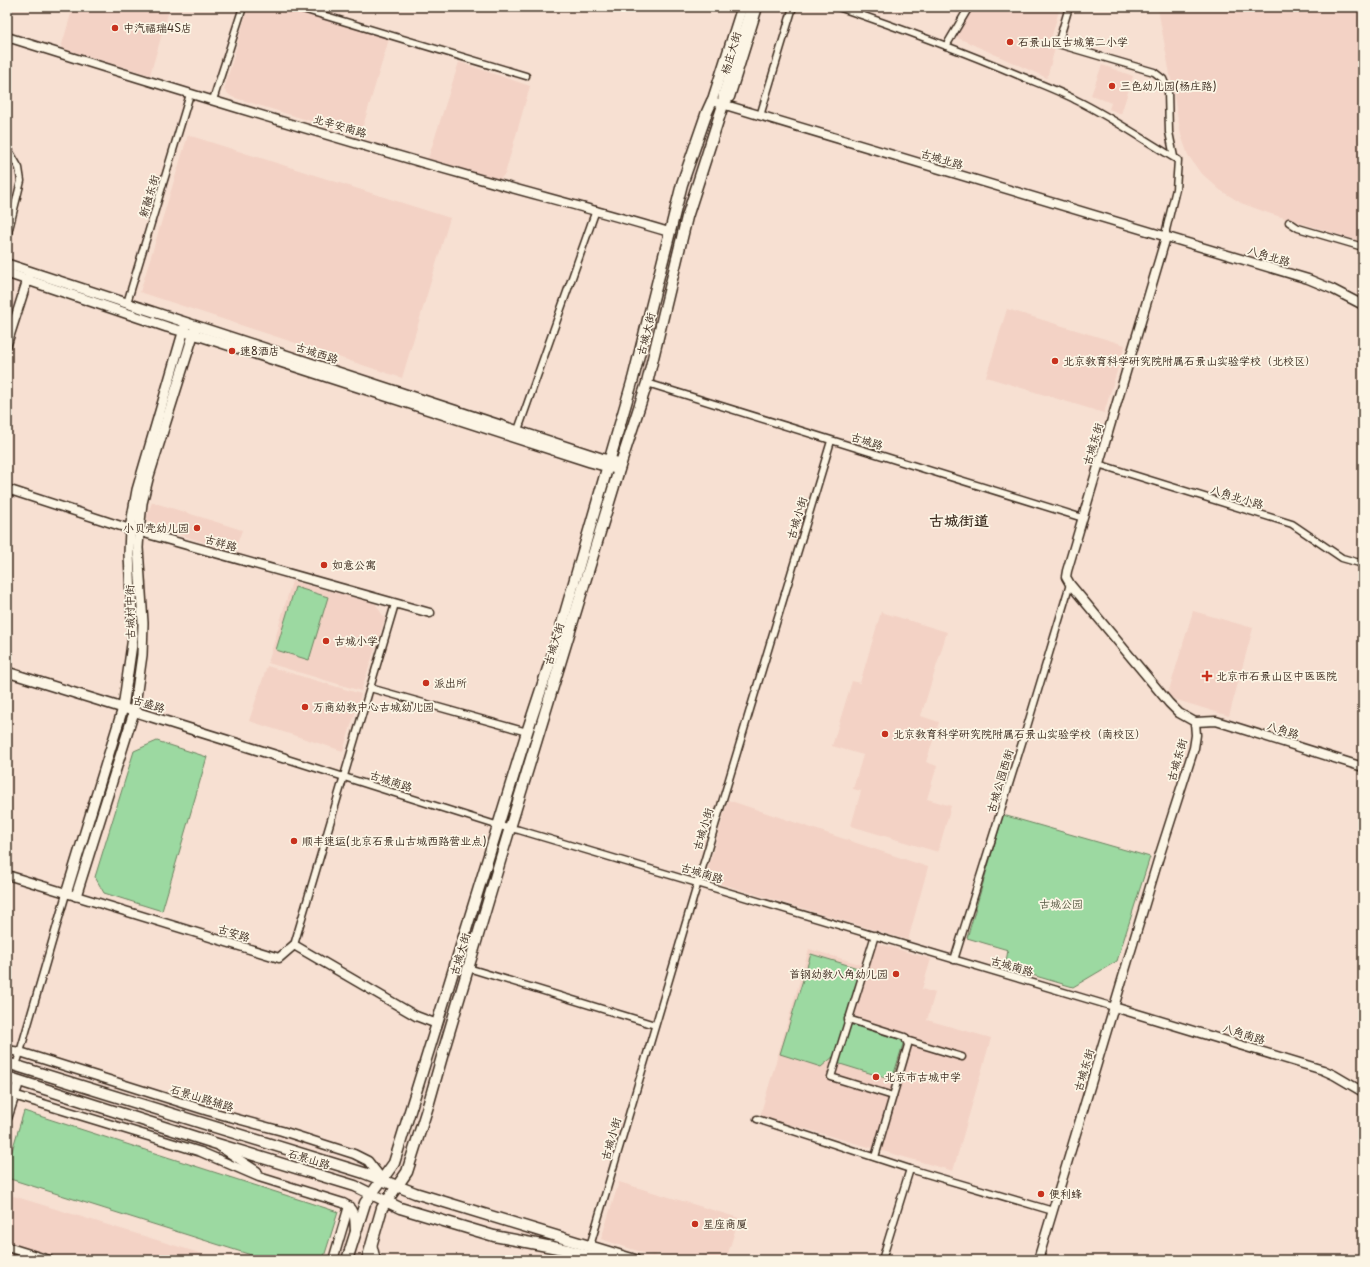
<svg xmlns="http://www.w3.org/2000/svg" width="1370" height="1267" font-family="'Playpen Sans','LXGW WenKai TC',sans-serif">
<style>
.built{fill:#f3d2c5}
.green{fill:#9cd9a1;stroke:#6c8260}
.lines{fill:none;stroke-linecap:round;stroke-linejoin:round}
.minor-casing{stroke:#3b2a1e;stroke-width:9}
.tertiary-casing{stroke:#3b2a1e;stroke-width:11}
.secondary-casing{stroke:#3b2a1e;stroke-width:12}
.primary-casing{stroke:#3b2a1e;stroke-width:13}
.minor{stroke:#fcf5e5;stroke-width:6}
.tertiary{stroke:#fcf5e5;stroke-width:8}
.secondary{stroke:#fcf5e5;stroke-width:9}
.primary{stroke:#fcf5e5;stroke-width:10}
.poi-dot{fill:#c8321e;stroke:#fcf5e5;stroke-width:1.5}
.labels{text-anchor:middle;stroke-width:3.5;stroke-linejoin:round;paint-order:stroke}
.poi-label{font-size:11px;fill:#3b2a1e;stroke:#fcf5e5;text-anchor:start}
.street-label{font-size:11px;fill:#3b2a1e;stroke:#fcf5e5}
.park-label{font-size:11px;fill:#53563f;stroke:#fcf5e5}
.district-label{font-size:15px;font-weight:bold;fill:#3b2a1e;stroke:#fcf5e5}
</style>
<rect width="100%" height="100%" fill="#f7e0d2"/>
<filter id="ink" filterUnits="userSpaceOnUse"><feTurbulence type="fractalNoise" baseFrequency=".025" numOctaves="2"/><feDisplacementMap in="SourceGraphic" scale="8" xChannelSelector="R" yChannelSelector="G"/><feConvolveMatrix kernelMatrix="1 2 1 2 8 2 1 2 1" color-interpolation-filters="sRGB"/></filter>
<g filter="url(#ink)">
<g class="built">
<polygon points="73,7 170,7 150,75 61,48"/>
<polygon points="248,7 285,7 389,39 360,136 232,97 224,90"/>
<polygon points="972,7 1060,7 1049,46 1055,48 1047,78 956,37"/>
<polygon points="1157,7 1363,7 1363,242 1268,213 1241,203 1220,190 1199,171 1188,155 1181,135 1159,14"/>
<polygon points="459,62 530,86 505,174 500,179 428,159"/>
<polygon points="1102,65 1133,76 1121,114 1109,109 1111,103 1091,95"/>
<polygon points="188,135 450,218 402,378 140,292"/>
<polygon points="1007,309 1125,345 1104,413 986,377"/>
<polygon points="152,502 242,530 237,544 235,544 232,551 152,526 148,520 147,516"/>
<polygon points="292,581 375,603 385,619 361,691 268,663"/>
<polygon points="1193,611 1253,628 1229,716 1167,697"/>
<polygon points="881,612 947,632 921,716 939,722 926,762 937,766 927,799 951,806 938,852 851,826 861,791 853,789 863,755 832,746 852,681 860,683"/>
<polygon points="267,666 361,694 343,751 249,721"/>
<polygon points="728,800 928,867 908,940 705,879"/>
<polygon points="870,941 931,959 922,989 935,993 927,1020 991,1038 953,1171 760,1116 809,949 863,965"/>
<polygon points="619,1182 739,1218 726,1260 678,1260 658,1254 653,1256 601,1239"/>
<polygon points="7,1194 222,1260 7,1260"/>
</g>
<g class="green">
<polygon points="295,587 328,597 309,660 276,650"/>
<polygon points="157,741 207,757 162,911 104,893 95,877 134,751"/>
<polygon points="1003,815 1150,857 1117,961 1073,987 1005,967 1008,950 967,938"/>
<polygon points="811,954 861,969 834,1056 821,1067 780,1054"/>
<polygon points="849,1024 904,1041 892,1080 837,1063"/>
<polygon points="24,1111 338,1212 323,1260 267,1260 7,1178 7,1167"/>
</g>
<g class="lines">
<g class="minor-casing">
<g id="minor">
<polyline points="296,7 526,76"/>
<path d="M838,7C900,28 962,51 1023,77C1040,84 1059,91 1076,100C1111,117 1144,140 1178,160L1176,189L1166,230V237"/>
<polyline points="1069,7 1058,44 1154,72 1163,79 1168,91 1169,132 1174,157"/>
<polyline points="946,46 969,7"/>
<polyline points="213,100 243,7"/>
<polyline points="760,116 793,7"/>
<polyline points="7,147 19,168 21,181 7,237"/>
<polyline points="1289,222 1298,228 1363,247"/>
<polyline points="127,303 190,94"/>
<polyline points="647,383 1083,518"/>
<polyline points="518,430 596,210"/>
<polyline points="1098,464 1292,524 1342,558 1363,564"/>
<polyline points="395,604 370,688 527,732"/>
<polyline points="284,758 499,826 519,830 1114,1007"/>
<polyline points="294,945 370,688"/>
<polyline points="954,960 1026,730 1070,584"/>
<polyline points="468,968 655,1025"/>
<polyline points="848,1019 905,1037 908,1045 893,1096 831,1077 875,935"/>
<polyline points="906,1040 962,1057"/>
<polyline points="16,1066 66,894"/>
<polyline points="757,1119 910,1169 1053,1211"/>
<polyline points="875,1157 893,1096"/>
<polyline points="590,1246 698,882 831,441"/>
<polyline points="882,1260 910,1169"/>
</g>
</g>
<g class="tertiary-casing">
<g id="tertiary">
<path d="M7,37C160,85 314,132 469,176C536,195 603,212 669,232"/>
<polyline points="712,101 1308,279 1332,289 1363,305"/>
<polyline points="723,105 730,97 758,7"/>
<polyline points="1166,237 1067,571 1066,577 1070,584 1169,703 1179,713 1195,722 1216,721 1363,767"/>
<polyline points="7,344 29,275"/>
<polyline points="7,489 130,529 430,613"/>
<polyline points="7,875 279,958 294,945 416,1016 437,1024"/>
<polyline points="1114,1007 1323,1070 1334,1075 1363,1092"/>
<polyline points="7,1050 20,1052 208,1111 282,1131 354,1154 368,1161 382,1179"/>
<path d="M7,1093L201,1152L259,1177L343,1203C356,1209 354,1218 355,1231"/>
<polyline points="220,1147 257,1171"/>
<polyline points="372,1244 376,1260"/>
<polyline points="7,1247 49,1260"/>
<polyline points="333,1260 349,1206"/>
<polyline points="1038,1260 1159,857 1194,748 1196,735 1195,722"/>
</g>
</g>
<g class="secondary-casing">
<g id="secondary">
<polyline points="712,101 742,7"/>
<polyline points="723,105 723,95 751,7"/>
<polyline points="7,264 601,458 621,463"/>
<polyline points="7,273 167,327 203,337 590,462 619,470"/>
<polyline points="7,672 284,758"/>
<polyline points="66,894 123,708 133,637 129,554 130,529 137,490 185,326"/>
<polyline points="76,896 134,712 142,655 143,623 138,548 139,531 142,503 148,479 195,329"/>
<polyline points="7,1086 10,1078"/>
<polyline points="7,1117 19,1081"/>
</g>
</g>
<g class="primary-casing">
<g id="primary">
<polyline points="7,1063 364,1173 415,1193 635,1260"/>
<polyline points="7,1077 214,1143 355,1186 400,1208 494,1236 568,1250 605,1260"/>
<polyline points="347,1260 365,1203 394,1163 527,732 557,641 633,379 682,184 707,112 712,101"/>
<polyline points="367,1260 382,1208 407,1172 428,1106 445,1046 506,841 621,463 647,383 687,217 723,105"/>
</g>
</g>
<use href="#minor" class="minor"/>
<use href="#tertiary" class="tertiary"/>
<use href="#secondary" class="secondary"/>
<use href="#primary" class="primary"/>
</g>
</g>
<g class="poi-dot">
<circle cx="115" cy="28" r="4"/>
<circle cx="1010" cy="42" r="4"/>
<circle cx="1112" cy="86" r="4"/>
<circle cx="232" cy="351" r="4"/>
<circle cx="1055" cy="361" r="4"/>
<circle cx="197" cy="528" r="4"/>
<circle cx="324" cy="565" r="4"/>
<circle cx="326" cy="641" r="4"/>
<path d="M1205 670h4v4h4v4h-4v4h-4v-4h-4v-4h4z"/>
<circle cx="426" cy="683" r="4"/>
<circle cx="305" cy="707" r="4"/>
<circle cx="885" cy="734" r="4"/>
<circle cx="294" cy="841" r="4"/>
<circle cx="896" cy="974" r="4"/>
<circle cx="876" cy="1077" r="4"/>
<circle cx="1041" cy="1194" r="4"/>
<circle cx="695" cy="1224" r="4"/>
</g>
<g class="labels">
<g class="poi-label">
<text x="123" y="32">中汽福瑞4S店</text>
<text x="1018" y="46">石景山区古城第二小学</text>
<text x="1120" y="90">三色幼儿园(杨庄路)</text>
<text x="240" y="355">速8酒店</text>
<text x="1063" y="365">北京教育科学研究院附属石景山实验学校（北校区）</text>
<text x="189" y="532" text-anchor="end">小贝壳幼儿园</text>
<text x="332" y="569">如意公寓</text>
<text x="334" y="645">古城小学</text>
<text x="1216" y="680">北京市石景山区中医医院</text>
<text x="434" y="687">派出所</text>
<text x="313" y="711">万商幼教中心古城幼儿园</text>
<text x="893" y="738">北京教育科学研究院附属石景山实验学校（南校区）</text>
<text x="302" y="845">顺丰速运(北京石景山古城西路营业点)</text>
<text x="888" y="978" text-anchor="end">首钢幼教八角幼儿园</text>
<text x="884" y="1081">北京市古城中学</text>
<text x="1049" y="1198">便利蜂</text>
<text x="703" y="1228">星座商厦</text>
</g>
<g class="street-label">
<text transform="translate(731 53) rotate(-73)" y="4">杨庄大街</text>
<text transform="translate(340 126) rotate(16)" y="4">北辛安南路</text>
<text transform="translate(942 159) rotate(17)" y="4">古城北路</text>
<text transform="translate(149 196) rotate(-73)" y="4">新融东街</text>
<text transform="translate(1269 256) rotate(17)" y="4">八角北路</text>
<text transform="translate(646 334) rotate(-76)" y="4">古城大街</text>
<text transform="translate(317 353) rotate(18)" y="4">古城西路</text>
<text transform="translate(867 441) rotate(17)" y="4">古城路</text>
<text transform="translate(1093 444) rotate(-73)" y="4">古城东街</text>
<text transform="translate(1237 497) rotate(17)" y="4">八角北小路</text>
<text transform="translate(797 518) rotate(-73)" y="4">古城小街</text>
<text transform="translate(221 543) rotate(16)" y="4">古祥路</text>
<text transform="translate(130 612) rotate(-91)" y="4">古城村中街</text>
<text transform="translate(554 644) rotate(-73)" y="4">古城大街</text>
<text transform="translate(149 704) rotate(17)" y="4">古盛路</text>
<text transform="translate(1283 730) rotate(17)" y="4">八角路</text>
<text transform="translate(1177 760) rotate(-74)" y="4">古城东街</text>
<text transform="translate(391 781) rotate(18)" y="4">古城南路</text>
<text transform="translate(1000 781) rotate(-73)" y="4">古城公园西街</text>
<text transform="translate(703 829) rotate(-73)" y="4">古城小街</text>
<text transform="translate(702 873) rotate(17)" y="4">古城南路</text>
<text transform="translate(234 933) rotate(17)" y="4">古安路</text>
<text transform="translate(460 954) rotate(-73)" y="4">古城大街</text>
<text transform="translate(1012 966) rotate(16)" y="4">古城南路</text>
<text transform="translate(1244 1034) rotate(17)" y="4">八角南路</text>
<text transform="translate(1084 1070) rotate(-73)" y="4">古城东街</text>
<text transform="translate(202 1098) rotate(17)" y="4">石景山路辅路</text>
<text transform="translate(611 1139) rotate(-74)" y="4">古城小街</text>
<text transform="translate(309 1159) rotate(17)" y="4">石景山路</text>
</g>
<g class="park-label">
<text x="1061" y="908">古城公园</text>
</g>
<g class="district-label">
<text x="959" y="526">古城街道</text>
</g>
</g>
<rect width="1370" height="1267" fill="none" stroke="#fcf5e5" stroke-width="24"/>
<rect x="12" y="12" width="1346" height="1243" fill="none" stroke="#3b2a1e" stroke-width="1.5" filter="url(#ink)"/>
</svg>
